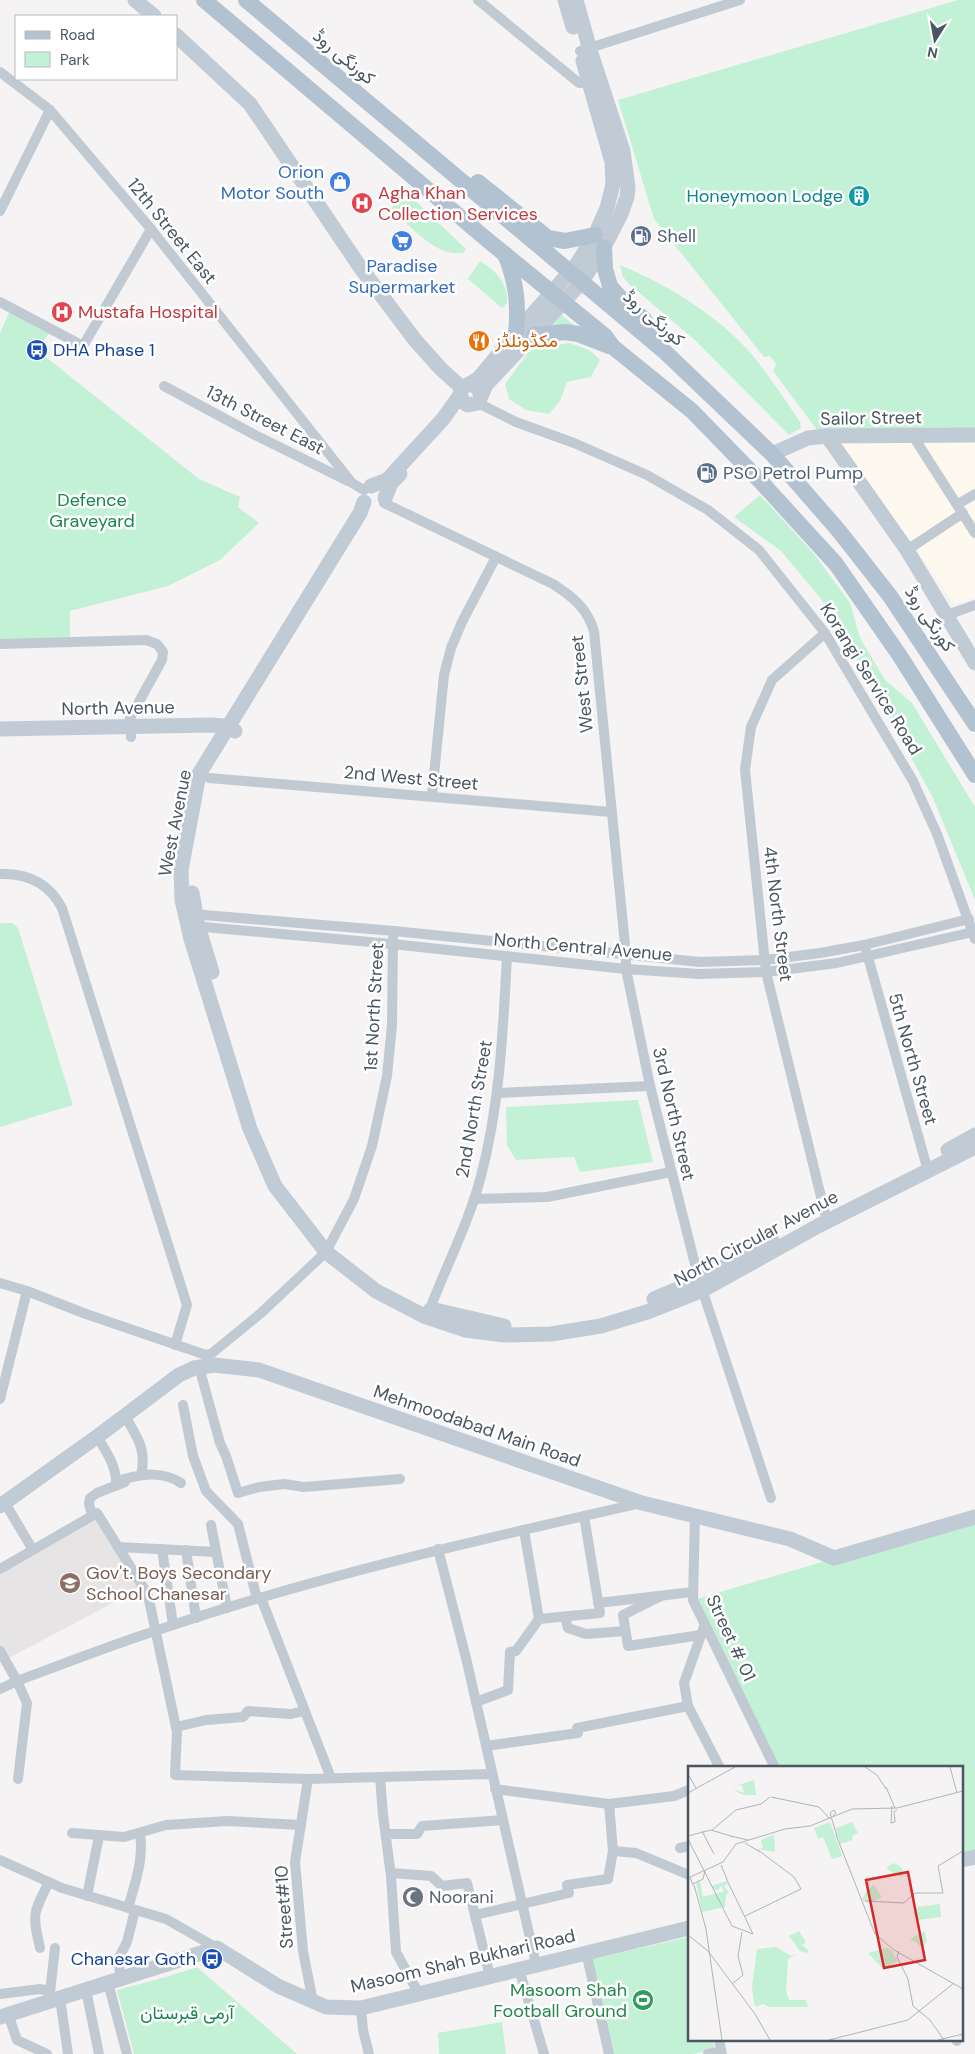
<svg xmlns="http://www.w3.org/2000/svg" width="975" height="2054" font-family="'DM Sans',Vazirmatn,sans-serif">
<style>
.commercial{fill:#fdf9ef}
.education{fill:#e6e4e5}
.green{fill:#c3f1d5}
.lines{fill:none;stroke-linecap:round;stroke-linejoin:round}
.street{stroke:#c1cad2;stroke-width:10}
.secondary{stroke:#c1cbd6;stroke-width:15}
.primary{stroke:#b3c2d1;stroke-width:16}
.labels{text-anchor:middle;stroke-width:5;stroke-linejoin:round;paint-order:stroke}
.street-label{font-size:18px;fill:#4a5661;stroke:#fff}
.shop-label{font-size:18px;fill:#366cbe;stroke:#fff;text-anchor:end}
.health-label{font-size:18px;fill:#be3a42;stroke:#fff;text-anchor:start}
.culture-label{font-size:18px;fill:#0d838f;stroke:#fff;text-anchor:end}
.service-label{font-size:18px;fill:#4e5e75;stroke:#fff;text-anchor:start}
.food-label{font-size:18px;fill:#c56008;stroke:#fff;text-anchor:start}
.transit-label{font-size:18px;fill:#164399;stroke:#fff;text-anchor:start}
.park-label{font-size:18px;fill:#17864f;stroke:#fff}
.education-label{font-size:18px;fill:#785e54;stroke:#fff;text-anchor:start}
.worship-label{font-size:18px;fill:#5b616d;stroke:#fff;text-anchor:start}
.leisure-label{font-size:18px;fill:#27864d;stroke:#fff;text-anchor:end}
.inset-road{fill:none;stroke:#b1b4b9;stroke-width:1}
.view{fill:#d62828;fill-opacity:0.15;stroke:#d62828;stroke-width:2.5}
.inset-edge{fill:none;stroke:#4a5661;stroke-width:2.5}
</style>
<rect width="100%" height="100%" fill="#f5f3f3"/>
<polygon class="commercial" points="975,440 975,597 955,605 840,441"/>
<polygon class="education" points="97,1513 143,1587 5,1660 0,1651 0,1569"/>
<g class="green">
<polygon points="958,0 975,0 975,430 817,430 773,371 776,364 770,356 764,357 654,219 618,100"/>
<path d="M405,191L466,249L463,253C435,257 411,226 391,209Z"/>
<path d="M480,261C496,271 508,283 507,303L502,308L468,279Z"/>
<path d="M620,265C666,284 721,317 753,356C770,377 785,400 800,422L801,428L789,435L695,340L629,284L623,277Z"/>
<polygon points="11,308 51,331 37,350 199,479 240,497 238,507 259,523 220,560 168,586 70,611 70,642 0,644 0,333"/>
<polygon points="562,315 576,327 549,328"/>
<path d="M569,343C582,347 591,349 600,360L591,377L567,382L560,401L549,414L526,410L509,399L505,384L528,353L536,348Z"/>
<polygon points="760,495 815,555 850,603 860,638 885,680 912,703 975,807 975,900 933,798 869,679 821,599 781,551 734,517"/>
<polygon points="0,923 12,923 18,928 73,1105 0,1127"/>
<polygon points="638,1100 653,1162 580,1172 574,1157 516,1160 507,1145 506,1107"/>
<polygon points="975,1517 975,1857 961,1861 961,1768 776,1768 693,1600"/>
<polygon points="689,1937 689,2040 713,2040 714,2049 694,2054 608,2054 588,1960"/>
<polygon points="197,1967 297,2054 134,2054 117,1990 166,1977"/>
<polygon points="502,2022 506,2054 439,2054 438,2033"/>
</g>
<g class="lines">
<g class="street">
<polyline points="478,0 579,83 589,82"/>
<polyline points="580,51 740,0"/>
<polyline points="0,72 50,110 151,229 352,483 364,490"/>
<polyline points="0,211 50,110"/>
<polyline points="0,302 83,346 151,229"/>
<polyline points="164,386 255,435 348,481"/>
<polyline points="478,403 516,422 574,443 647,475 708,510 759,550 825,633 913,781 937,834 975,939"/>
<polyline points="913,436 975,533"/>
<path d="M384,503L553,584C573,597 587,608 594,631L626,955V969L650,1086L699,1280L771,1498"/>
<polyline points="958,504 975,494"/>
<polyline points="907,550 963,513"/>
<polyline points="947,615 975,605"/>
<polyline points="825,633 772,680 751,727 745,770 766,972 825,1213 828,1221"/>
<polyline points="0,644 146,640 157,644 163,652 162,660 130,718 131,737"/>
<polyline points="209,778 611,812"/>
<polyline points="432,795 444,675 451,648 462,622 496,557"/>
<path d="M0,874C28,873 49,883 62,908L187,1305L175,1345"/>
<polyline points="192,914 394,931 700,962 765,960 820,953 864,945 969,919"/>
<polyline points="193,926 392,944 626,969 699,974 766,972 837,963 973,932"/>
<polyline points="866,950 928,1171"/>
<polyline points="497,1093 650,1086"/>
<polyline points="474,1199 547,1197 671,1172"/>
<polyline points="0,1283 27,1291 86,1314 206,1355 211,1354 261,1313 326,1252 354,1199 372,1146 387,1076 392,1025 393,938"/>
<path d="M428,1314C445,1268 469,1223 481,1176C500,1104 503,1030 507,956"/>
<polyline points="199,1367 220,1443 226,1456 238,1493 259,1487 284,1484 304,1487 400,1479"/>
<polyline points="0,1399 27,1291"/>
<polyline points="183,1405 193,1456 206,1491 238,1524 257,1599"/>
<path d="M125,1416C137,1438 147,1448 141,1475"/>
<path d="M97,1436C106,1452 117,1466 116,1485"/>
<polyline points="5,1503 33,1550"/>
<polyline points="695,1514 693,1600 775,1768"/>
<path d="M92,1515L89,1504L90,1498L97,1493L125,1482L124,1479C144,1474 163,1471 181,1483"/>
<polyline points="211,1525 227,1608"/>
<polyline points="524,1530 539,1619 600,1613 584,1516"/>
<polyline points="118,1547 216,1552"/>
<polyline points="162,1549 173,1625"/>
<polyline points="438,1549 466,1658 536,1964"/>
<polyline points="186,1550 196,1618"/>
<polyline points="0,1569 97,1513 148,1595 177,1732 175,1775 308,1779 492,1774"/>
<polyline points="661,1596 623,1615 628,1646 701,1635"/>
<polyline points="261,1598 331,1778"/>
<polyline points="598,1603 693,1592"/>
<polyline points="565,1617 568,1628 586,1634 625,1631"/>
<polyline points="705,1624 684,1683 688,1706 720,1768"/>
<polyline points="0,1651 17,1681 27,1703 18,1779"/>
<path d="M0,1689L17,1681C63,1664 109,1646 155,1631C314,1577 478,1540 641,1503"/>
<polyline points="476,1702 508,1690 510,1652 516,1651 539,1619"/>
<polyline points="176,1727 206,1720 243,1717 248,1711 291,1714 304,1711"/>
<polyline points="486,1746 578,1733 577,1728 688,1706"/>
<polyline points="380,1777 383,1815 391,1876 396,1952 419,1994"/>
<polyline points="308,1779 295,1862 303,1951 313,2002"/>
<polyline points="495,1789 609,1804 674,1796 689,1790"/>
<polyline points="72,1833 124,1837 166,1825 227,1821 301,1825"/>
<polyline points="386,1834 417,1834 422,1826 503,1820"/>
<polyline points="680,1848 689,1846"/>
<polyline points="613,1851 636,1853 689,1875"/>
<polyline points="0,1860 62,1888 166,1919 217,1948"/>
<polyline points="391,1873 431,1876 442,1886 467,1883 490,1976"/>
<polyline points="87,1896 99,1836"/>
<path d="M128,1908C135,1883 144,1860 140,1833"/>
<polyline points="475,1915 569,1893 567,1885 608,1879 613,1851 609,1804"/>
<path d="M40,1948C32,1913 33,1914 49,1882"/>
<polyline points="586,1952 609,2054"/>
<polyline points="519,1969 544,2054"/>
<polyline points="121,1979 118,1959 127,1942 135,1910"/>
<polyline points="108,1983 127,2054"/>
<polyline points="86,1990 99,2054"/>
<polyline points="0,1994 40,1989 50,1991"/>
<polyline points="60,1998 68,2054"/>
<polyline points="49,2001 55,1948"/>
<polyline points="361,2008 363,2030 369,2054"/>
<polyline points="8,2014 17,2040 47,2054"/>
<polyline points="719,2040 722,2054"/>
<polyline points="956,2040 957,2041"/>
<polyline points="708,2054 721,2051"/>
</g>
<g class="secondary">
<polyline points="135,0 154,16"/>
<polyline points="565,0 573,27"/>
<polyline points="176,35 250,104 360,267 415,340 441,369 462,388"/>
<polyline points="471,383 479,378 516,333 577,264 595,235 607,208 613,184 612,162 583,61"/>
<polyline points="481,395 477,387 469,384 462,388 460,395 463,402 468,405 478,403 486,385 581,283 604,247 621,214 627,197 628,187 623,151 590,50 576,0"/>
<polyline points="827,436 907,550 975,663"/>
<polyline points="772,454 808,438 827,436 975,435"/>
<polyline points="371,486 387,480 443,419 460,395"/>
<polyline points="385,498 391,483 400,474"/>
<polyline points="364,502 360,513 199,774 181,870 182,900 191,939 250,1129 275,1186 326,1252 376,1291 426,1317 465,1330 504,1335 551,1334 601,1326 650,1311 703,1290 818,1226 975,1147"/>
<polyline points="0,729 211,725 223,726 235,731"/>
<polyline points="192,893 198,926 212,972"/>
<polyline points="948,1150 975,1135"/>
<polyline points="654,1299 699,1280 772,1241"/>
<polyline points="431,1309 504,1326"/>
<polyline points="0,1506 102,1433 179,1375 194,1368 214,1365 259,1370 642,1503 790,1539 834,1558 975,1517"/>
<polyline points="961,1860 975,1857"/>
<polyline points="0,2017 217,1948 278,1986 326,2007 361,2008 689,1928"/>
</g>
<g class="primary">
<polyline points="204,0 485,238 605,336 613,347 692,411 762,483 836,564 900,656 975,775"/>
<polyline points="246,0 664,351 772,454 839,531 890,596 975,724"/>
<polyline points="478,182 548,238 565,241 595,235"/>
<polyline points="604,247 605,269 610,286 624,302 643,318 656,339"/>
<path d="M505,254C516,281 519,304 516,333"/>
<polyline points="534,335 565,332 578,334 609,346"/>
</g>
</g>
<defs>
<g id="shop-disc" transform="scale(1.125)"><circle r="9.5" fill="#3f7fe0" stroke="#fff"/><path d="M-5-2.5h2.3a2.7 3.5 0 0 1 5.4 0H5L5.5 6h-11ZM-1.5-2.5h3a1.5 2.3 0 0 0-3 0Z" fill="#fff"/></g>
<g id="building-disc" transform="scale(1.125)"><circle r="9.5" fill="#0f9aa8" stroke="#fff"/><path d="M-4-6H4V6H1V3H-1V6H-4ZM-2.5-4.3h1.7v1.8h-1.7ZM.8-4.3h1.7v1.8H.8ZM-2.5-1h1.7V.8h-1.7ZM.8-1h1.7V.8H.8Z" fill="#fff"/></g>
<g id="hospital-disc" transform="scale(1.125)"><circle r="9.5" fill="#e0444e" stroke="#fff"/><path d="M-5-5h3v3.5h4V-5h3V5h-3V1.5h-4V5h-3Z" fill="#fff"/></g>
<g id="fuel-disc" transform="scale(1.125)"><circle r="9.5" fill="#5c6f8a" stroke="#fff"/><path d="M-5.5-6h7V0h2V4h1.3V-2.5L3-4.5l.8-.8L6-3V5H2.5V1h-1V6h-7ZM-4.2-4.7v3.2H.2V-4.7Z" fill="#fff"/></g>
<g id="supermarket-disc" transform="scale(1.125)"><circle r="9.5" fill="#3f7fe0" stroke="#fff"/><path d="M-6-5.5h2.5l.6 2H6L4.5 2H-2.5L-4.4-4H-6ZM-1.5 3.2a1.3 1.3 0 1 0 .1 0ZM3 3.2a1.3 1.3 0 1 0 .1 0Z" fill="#fff"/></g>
<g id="restaurant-disc" transform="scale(1.125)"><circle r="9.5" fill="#e8710a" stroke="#fff"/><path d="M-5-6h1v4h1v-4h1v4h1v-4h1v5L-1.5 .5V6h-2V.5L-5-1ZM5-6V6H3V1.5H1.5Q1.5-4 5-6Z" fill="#fff"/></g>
<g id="bus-disc" transform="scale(1.125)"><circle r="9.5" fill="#1a4fb4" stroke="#fff"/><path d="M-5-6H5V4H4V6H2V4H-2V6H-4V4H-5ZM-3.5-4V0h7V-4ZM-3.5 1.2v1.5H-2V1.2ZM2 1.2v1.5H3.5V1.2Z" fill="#fff"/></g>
<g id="school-disc" transform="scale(1.125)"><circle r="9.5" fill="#8d6e63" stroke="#fff"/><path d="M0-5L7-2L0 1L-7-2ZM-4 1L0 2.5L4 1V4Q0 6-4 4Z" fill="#fff"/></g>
<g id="mosque-disc" transform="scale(1.125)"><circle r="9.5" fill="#6b7280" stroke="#fff"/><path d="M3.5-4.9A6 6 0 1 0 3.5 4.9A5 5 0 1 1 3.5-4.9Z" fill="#fff"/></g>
<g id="stadium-disc" transform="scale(1.125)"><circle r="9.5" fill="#2e9e5b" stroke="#fff"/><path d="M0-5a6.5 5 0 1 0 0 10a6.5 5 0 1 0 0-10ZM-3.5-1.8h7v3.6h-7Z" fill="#fff"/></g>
</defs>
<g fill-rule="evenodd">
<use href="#shop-disc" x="340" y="182"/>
<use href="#building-disc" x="859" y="196"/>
<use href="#hospital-disc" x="362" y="203"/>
<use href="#fuel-disc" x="641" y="236"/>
<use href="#supermarket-disc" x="402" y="241"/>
<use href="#hospital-disc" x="62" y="312"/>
<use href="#restaurant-disc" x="479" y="341"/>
<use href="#bus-disc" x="37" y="350"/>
<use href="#fuel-disc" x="707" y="473"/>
<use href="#school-disc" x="70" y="1583"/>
<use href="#mosque-disc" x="413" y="1897"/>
<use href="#bus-disc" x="212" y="1959"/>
<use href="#stadium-disc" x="643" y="2000"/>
</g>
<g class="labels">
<g class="street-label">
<text transform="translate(344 57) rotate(40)" y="6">کورنگی روڈ</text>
<text transform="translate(172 231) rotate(51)" y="6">12th Street East</text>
<text transform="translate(654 318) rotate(41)" y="6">کورنگی روڈ</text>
<text transform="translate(871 418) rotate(-1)" y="6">Sailor Street</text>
<text transform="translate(265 420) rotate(27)" y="6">13th Street East</text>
<text transform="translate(930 619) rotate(56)" y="6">کورنگی روڈ</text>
<text transform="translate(871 679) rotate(58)" y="6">Korangi Service Road</text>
<text transform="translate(582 684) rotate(-96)" y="6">West Street</text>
<text transform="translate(118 708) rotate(-1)" y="6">North Avenue</text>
<text transform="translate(411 778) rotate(5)" y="6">2nd West Street</text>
<text transform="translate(175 823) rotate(-79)" y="6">West Avenue</text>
<text transform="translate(778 914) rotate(83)" y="6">4th North Street</text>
<text transform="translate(583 947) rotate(5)" y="6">North Central Avenue</text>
<text transform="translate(374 1007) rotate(-87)" y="6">1st North Street</text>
<text transform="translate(913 1059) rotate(74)" y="6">5th North Street</text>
<text transform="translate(474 1109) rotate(-80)" y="6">2nd North Street</text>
<text transform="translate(674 1114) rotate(77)" y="6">3rd North Street</text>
<text transform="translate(756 1238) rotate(-28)" y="6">North Circular Avenue</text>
<text transform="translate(477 1426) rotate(19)" y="6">Mehmoodabad Main Road</text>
<text transform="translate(731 1638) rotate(65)" y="6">Street # 01</text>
<text transform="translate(284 1907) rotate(-94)" y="6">Street#10</text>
<text transform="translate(463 1961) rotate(-13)" y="6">Masoom Shah Bukhari Road</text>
</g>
<g class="shop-label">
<text x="324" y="178">Orion<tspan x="324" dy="21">Motor South</tspan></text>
<text x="402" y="272" text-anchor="middle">Paradise<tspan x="402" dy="21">Supermarket</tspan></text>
</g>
<g class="health-label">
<text x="378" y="199">Agha Khan<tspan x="378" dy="21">Collection Services</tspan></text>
<text x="78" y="318">Mustafa Hospital</text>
</g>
<g class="culture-label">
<text x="843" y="202">Honeymoon Lodge</text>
</g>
<g class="service-label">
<text x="657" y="242">Shell</text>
<text x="723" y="479">PSO Petrol Pump</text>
</g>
<g class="food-label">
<text x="495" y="347">مکڈونلڈز</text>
</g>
<g class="transit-label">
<text x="53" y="356">DHA Phase 1</text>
<text x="196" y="1965" text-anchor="end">Chanesar Goth</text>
</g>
<g class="park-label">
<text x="92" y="506">Defence<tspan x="92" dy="21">Graveyard</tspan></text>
<text x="187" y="2019">آرمی قبرستان</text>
</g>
<g class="education-label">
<text x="86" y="1579">Gov't. Boys Secondary<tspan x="86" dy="21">School Chanesar</tspan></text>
</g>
<g class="worship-label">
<text x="429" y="1903">Noorani</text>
</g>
<g class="leisure-label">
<text x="627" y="1996">Masoom Shah<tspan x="627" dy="21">Football Ground</tspan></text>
</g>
</g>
<g transform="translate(688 1766)">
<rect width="275" height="275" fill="#f5f3f3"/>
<path d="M66,14L68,29H56L51,27L45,23L56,27L54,19L48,20ZM142,56L154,90L144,93L135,71L130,73L126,62ZM164,56L170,67L164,70L165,74L152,78L148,62ZM86,69L87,86L71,83L75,82L73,74ZM206,97L213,101L216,109L212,111L200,104L199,101ZM12,115L15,131L36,125L33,120L29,125L23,120L39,115L40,118L36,120L41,127L38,129L37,141L14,146L8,117ZM186,119L194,131L182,137L174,134L179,123ZM252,138L253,151L229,154L225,147L230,144L229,141ZM111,165L118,176L114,179L121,185L119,187L112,185L101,170ZM237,165L239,176L234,181L222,173ZM88,181L103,190L110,187L100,193L98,225L101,234H118L120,241H81L75,238L68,241L66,237L64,221L69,183ZM200,182L209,188L204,186L210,195L195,203L180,187Z" fill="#c3f1d5"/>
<path class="inset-road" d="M177,1L189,9L198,23M262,1L269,27M0,8L8,22M198,21L207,42M0,27L47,1M83,31L131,41L142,53M204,40L203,57L207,56L206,46L209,44M145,50L148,47L146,44L142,47L149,70M24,64L48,44L73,38L82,31M14,65L26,88M148,69L187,168L206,184L275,223M0,70L23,64L46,71M43,70L60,74M0,73L44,160L65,168L38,112M57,77L72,86M33,99L39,113M5,118L15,113L17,105M5,119L2,111L35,96L48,78L97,63L122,60L164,43L209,42L275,25M6,119L18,163L34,274M177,135L216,137L227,127H255L250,100L275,85M57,150L113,123L106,111L70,84M0,169L20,185L67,248L82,274M211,185L209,191L220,213L225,240L242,254L256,274M44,218L55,209L50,190L54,166M141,274L220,254L266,217M250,274L275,268"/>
<path class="view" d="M220,106L237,194L196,202L178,114Z"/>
<rect width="275" height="275" class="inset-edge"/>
</g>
<rect x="15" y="15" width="162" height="65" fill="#ffffff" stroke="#b7bbc0"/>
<rect x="25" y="31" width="25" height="8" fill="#b3c2d1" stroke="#b7bbc0"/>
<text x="60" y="40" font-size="15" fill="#4a5661">Road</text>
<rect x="25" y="52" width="25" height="15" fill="#c3f1d5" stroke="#b7bbc0"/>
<text x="60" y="65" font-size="15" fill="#4a5661">Park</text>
<g transform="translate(935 40) rotate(191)" stroke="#ffffff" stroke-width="4" paint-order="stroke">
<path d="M0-4L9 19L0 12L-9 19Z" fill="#4a5661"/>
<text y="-8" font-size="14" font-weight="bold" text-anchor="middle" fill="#4a5661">N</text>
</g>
</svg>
